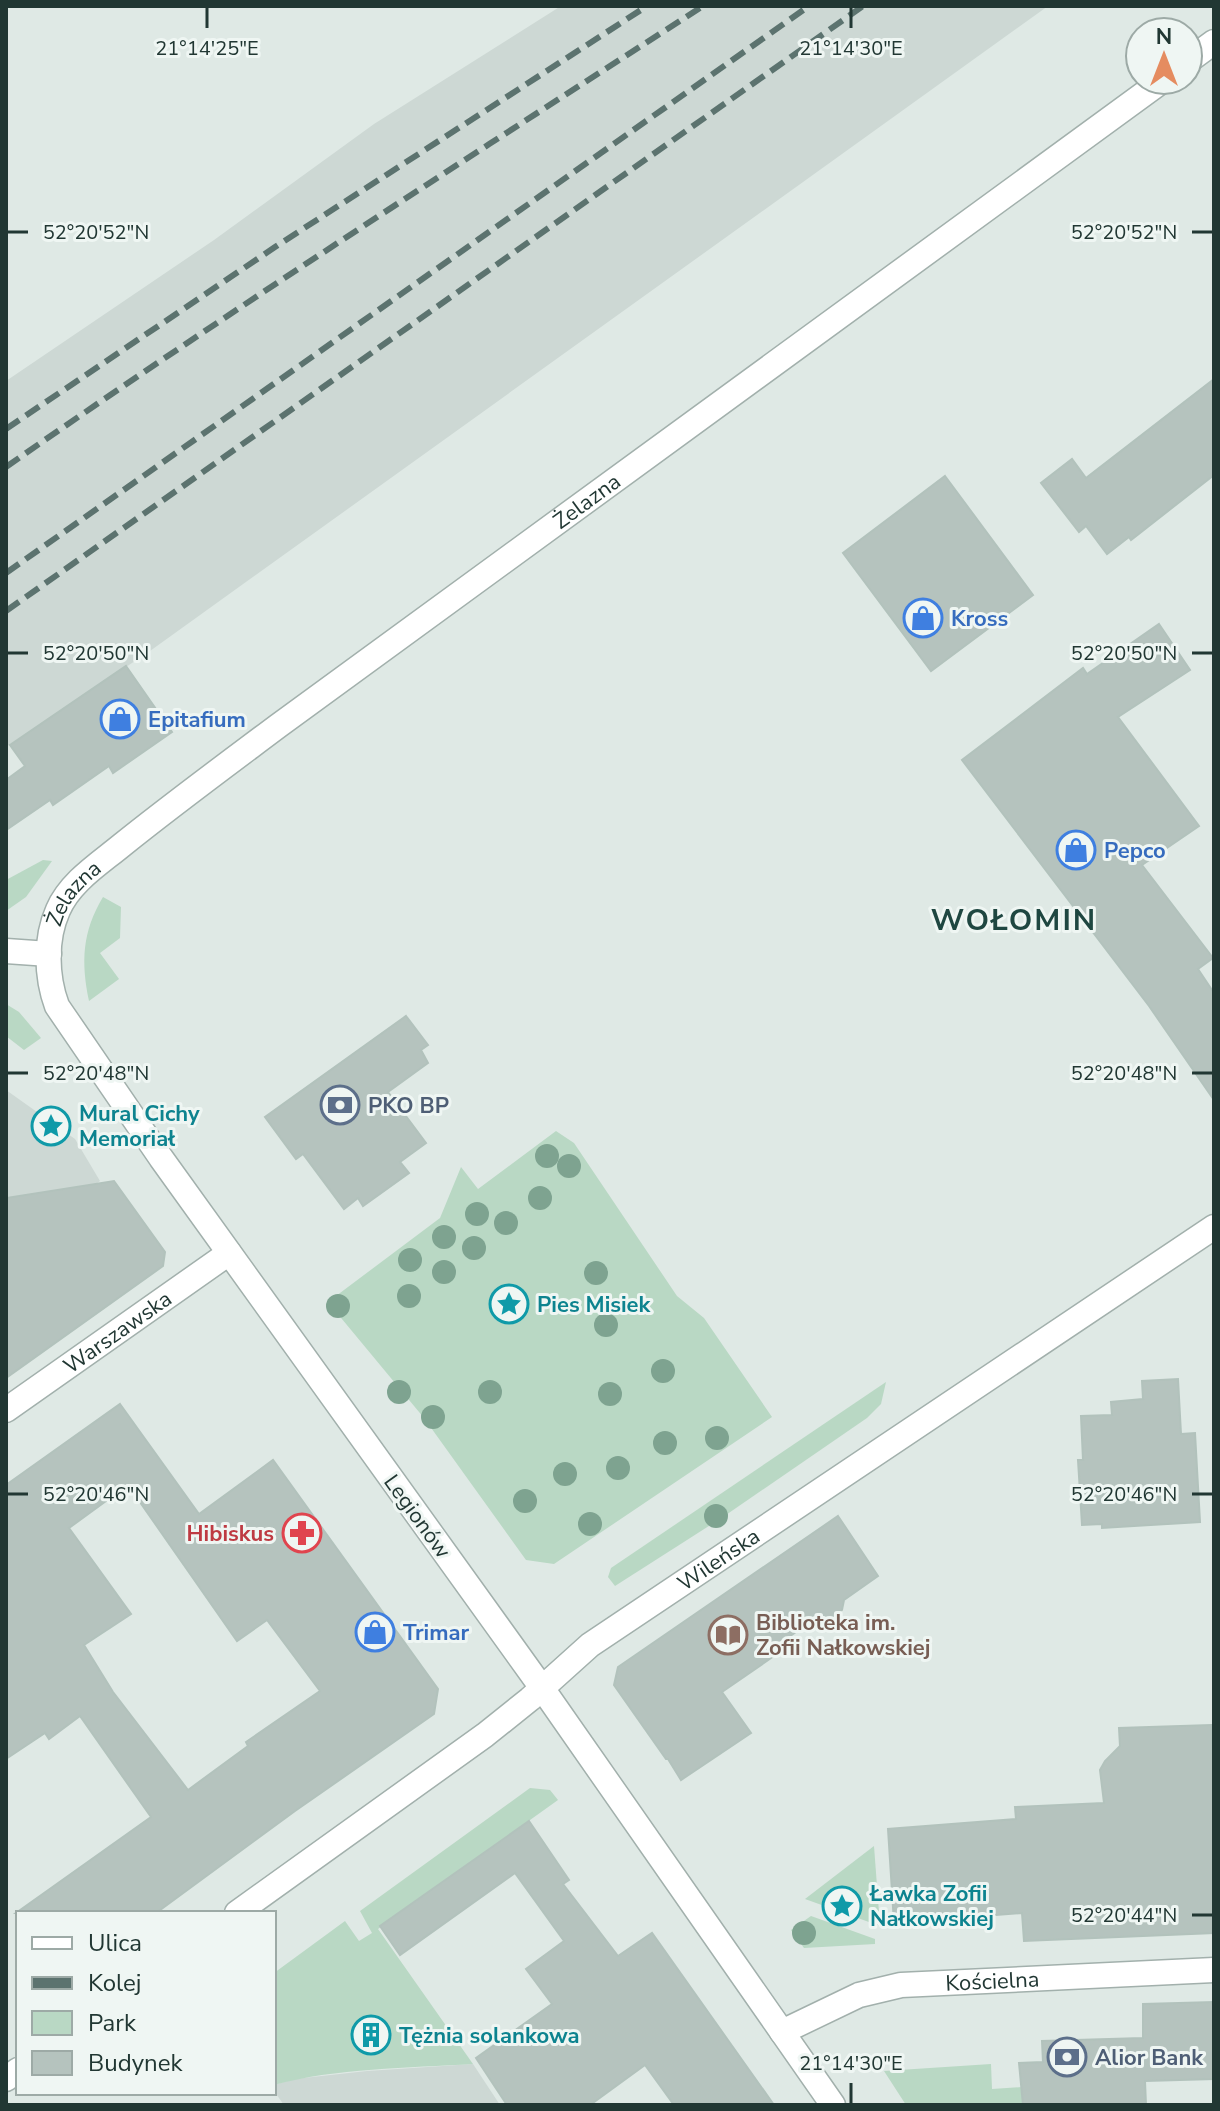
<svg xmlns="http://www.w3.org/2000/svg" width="1220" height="2111" font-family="'Nunito Sans',sans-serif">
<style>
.built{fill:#cdd8d4}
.green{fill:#b9d8c4}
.building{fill:#b5c3be;stroke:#b2c2bc;stroke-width:2;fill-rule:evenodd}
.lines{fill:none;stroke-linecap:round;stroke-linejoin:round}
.minor-casing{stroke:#a2b0ac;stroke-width:27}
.minor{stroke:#fff;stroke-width:24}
.rail{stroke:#5c736f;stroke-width:6;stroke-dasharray:16 8;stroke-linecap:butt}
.tree{fill:#7ea390}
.ticks{fill:none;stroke:#213733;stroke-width:3}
.labels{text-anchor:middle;stroke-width:6;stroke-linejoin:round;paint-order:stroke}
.street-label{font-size:22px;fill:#213733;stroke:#eff6f3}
.shop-label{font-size:22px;font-weight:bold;fill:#366cbe;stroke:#eff6f3;text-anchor:start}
.service-label{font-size:22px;font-weight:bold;fill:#4e5e75;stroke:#eff6f3;text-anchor:start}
.culture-label{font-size:22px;font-weight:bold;fill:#0d838f;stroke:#eff6f3;text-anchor:start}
.health-label{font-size:22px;font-weight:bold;fill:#be3a42;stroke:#eff6f3;text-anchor:end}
.education-label{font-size:22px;font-weight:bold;fill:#785e54;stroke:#eff6f3;text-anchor:start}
.district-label{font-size:30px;font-weight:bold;letter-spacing:2px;fill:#1f4741;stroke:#eff6f3}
.ticks-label{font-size:20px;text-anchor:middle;fill:#213733;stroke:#eff6f3;stroke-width:6;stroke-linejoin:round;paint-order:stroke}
</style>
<rect width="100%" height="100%" fill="#dfe9e5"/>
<g class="built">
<polygon points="561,6 1048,6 150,651 6,747 6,381 214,240 374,124"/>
<polygon points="6,1090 75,1139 100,1181 6,1248"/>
<polygon points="473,2064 500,2105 284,2105 274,2091 274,2085 294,2079 367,2071"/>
</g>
<g class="green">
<polygon points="43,860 52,861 26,897 6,911 6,880"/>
<path d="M103,897L121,907L120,938L100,953L119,979L89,1001C81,962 82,932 103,897Z"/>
<polygon points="6,1004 19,1012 41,1038 24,1050 6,1036"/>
<polygon points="556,1131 574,1143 677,1296 704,1318 772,1417 554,1564 526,1560 424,1418 332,1307 336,1296 440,1218 461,1167 478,1189"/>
<polygon points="886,1382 881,1404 867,1418 723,1517 615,1586 608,1577 611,1568"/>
<path d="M530,1788L550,1790L558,1800L378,1929L473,2064C409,2068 335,2068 274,2085V1973L345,1921L359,1941L372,1933L360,1911Z"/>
<polygon points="874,1846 880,1926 805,1899"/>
<polygon points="811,1916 875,1939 875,1944 804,1948 791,1930"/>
<polygon points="991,2064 992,2089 1022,2087 1023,2105 906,2105 884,2071"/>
</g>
<g class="building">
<polygon points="1214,379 1214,475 1131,540 1129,537 1107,554 1086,526 1079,532 1041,483 1072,459 1086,478"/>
<polygon points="945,476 1033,595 931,671 843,553"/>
<polygon points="1159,624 1190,670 1118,717 1199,826 1142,865 1213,958 1198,969 1214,993 1214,1100 1149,1006 962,760 1083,668 1087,674"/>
<polygon points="126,666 172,732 113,773 109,766 53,805 50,800 6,830 6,780 25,766 10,745"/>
<polygon points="406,1016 428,1045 421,1050 428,1063 388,1092 426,1143 400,1162 409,1173 363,1206 358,1198 344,1209 303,1154 296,1159 265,1117"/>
<polygon points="114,1181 165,1252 163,1266 6,1378 6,1198"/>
<polygon points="1178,1379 1181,1434 1195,1433 1200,1522 1102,1528 1102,1524 1082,1525 1078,1460 1083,1460 1081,1416 1112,1415 1111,1402 1143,1399 1142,1381"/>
<path d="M120,1404L199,1514L273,1460L438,1689L434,1714L295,1811L156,1913H16L151,1817L80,1716L49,1739L45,1733L6,1759V1485ZM128,1485L237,1641L267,1620L320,1691L246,1742L248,1746L188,1790L113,1692L84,1645L131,1614L69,1528Z"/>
<polygon points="838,1516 878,1576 844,1600 842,1610 826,1621 816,1618 776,1646 774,1656 722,1692 751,1733 681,1780 668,1759 666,1759 614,1685 618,1667"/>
<polygon points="1211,1725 1214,1770 1214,1933 1024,1941 1022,1913 894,1923 888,1829 1016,1819 1015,1807 1104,1803 1100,1770 1105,1761 1120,1746 1119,1728"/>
<polygon points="529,1821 569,1880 563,1884 618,1956 652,1933 774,2105 674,2105 645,2065 590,2105 507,2105 476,2058 552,2004 526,1969 564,1941 515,1873 400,1955 380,1926"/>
<polygon points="1214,2002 1214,2079 1145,2081 1146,2105 1023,2105 1019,2063 1043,2062 1042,2041 1143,2038 1143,2004"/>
</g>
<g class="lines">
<g class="minor-casing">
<g id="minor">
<polyline points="1188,61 1214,42"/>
<polyline points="6,951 49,954"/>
<path id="s1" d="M6,1410L229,1253"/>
<path id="s2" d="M237,1913L485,1735L530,1699L590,1645L1214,1227"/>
<path id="s3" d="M782,2032L859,1995L901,1985L1214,1970"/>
<polyline points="6,2079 18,2070"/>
<path id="s4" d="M833,2105L542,1688L161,1158L57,1006C46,976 45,939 58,910C70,882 99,864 122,845C173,804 226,765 278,726L1163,80"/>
</g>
</g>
<use href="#minor" class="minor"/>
<g class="rail">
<polyline points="6,429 275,247 647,6"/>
<path d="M6,467C235,307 469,157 703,6"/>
<polyline points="6,573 809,6"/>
<polyline points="6,611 863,6"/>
</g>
</g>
<g class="tree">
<circle cx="547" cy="1156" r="12"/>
<circle cx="569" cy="1166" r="12"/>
<circle cx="540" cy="1198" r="12"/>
<circle cx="477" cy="1214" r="12"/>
<circle cx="506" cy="1223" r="12"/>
<circle cx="444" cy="1237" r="12"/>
<circle cx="474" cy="1248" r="12"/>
<circle cx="410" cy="1260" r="12"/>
<circle cx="444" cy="1272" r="12"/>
<circle cx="596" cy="1273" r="12"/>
<circle cx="409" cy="1296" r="12"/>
<circle cx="338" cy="1306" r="12"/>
<circle cx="606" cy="1325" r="12"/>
<circle cx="663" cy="1371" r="12"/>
<circle cx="399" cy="1392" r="12"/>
<circle cx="490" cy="1392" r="12"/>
<circle cx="610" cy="1394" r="12"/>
<circle cx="433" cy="1417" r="12"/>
<circle cx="717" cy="1438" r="12"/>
<circle cx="665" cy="1443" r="12"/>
<circle cx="618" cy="1468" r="12"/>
<circle cx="565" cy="1474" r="12"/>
<circle cx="525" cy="1501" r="12"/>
<circle cx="716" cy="1516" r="12"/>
<circle cx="590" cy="1524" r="12"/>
<circle cx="804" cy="1933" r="12"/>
</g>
<path class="ticks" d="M207,8V28M851,8V28M8,232H28M1192,232H1212M8,653H28M1192,653H1212M8,1073H28M1192,1073H1212M8,1494H28M1192,1494H1212M1192,1915H1212M851,2083V2103"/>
<defs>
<g id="shop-ring" transform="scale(2)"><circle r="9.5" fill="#eff6f3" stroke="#3f7fe0" stroke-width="1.5"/><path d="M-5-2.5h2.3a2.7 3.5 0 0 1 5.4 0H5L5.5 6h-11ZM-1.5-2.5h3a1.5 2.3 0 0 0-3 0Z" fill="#3f7fe0"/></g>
<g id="bank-ring" transform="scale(2)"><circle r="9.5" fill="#eff6f3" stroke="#5c6f8a" stroke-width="1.5"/><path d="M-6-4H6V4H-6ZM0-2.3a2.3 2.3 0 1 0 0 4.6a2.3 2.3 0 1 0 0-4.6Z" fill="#5c6f8a"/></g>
<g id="sight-ring" transform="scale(2)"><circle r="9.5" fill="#eff6f3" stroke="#0f9aa8" stroke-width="1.5"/><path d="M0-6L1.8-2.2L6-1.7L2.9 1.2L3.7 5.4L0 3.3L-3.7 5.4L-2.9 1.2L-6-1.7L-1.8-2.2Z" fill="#0f9aa8"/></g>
<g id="pharmacy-ring" transform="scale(2)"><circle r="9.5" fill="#eff6f3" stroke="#e0444e" stroke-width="1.5"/><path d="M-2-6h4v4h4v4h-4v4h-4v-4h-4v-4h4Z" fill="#e0444e"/></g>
<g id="library-ring" transform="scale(2)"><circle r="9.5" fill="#eff6f3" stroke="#8d6e63" stroke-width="1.5"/><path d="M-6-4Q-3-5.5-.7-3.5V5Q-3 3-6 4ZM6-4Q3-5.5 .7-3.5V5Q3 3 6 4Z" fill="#8d6e63"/></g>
<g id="building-ring" transform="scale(2)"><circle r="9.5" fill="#eff6f3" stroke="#0f9aa8" stroke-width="1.5"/><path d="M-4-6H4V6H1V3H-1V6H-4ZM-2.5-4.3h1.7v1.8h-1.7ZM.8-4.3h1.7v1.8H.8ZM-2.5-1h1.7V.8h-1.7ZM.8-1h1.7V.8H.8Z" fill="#0f9aa8"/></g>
</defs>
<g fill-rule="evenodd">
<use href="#shop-ring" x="923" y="618"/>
<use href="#shop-ring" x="120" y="719"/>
<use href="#shop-ring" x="1076" y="850"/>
<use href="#bank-ring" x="340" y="1105"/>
<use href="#sight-ring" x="51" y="1126"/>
<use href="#sight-ring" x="509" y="1304"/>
<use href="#pharmacy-ring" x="302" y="1533"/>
<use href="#shop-ring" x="375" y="1632"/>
<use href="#library-ring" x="728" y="1635"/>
<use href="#sight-ring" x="842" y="1906"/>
<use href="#building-ring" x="371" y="2035"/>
<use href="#bank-ring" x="1067" y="2057"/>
</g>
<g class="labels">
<g class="street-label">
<text dy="8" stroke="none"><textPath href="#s4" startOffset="2114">Żelazna</textPath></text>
<text dy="8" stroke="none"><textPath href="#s4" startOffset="1466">Żelazna</textPath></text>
<text dy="8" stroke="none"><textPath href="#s1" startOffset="136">Warszawska</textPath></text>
<text transform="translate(418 1516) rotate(54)" y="8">Legionów</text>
<text dy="8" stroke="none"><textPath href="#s2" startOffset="598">Wileńska</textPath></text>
<text dy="8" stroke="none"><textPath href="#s3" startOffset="220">Kościelna</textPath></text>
</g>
<g class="shop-label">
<text x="951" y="626">Kross</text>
<text x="148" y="727">Epitafium</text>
<text x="1104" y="858">Pepco</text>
<text x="403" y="1640">Trimar</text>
</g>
<g class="service-label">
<text x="368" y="1113">PKO BP</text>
<text x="1095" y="2065">Alior Bank</text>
</g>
<g class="culture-label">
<text x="79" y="1121">Mural Cichy<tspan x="79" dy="25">Memoriał</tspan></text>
<text x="537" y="1312">Pies Misiek</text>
<text x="870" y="1901">Ławka Zofii<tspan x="870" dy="25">Nałkowskiej</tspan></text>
<text x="399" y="2043">Tężnia solankowa</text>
</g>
<g class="health-label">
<text x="274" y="1541">Hibiskus</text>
</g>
<g class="education-label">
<text x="756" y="1630">Biblioteka im.<tspan x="756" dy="25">Zofii Nałkowskiej</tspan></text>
</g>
<g class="district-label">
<text x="1014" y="930">WOŁOMIN</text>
</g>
</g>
<g class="ticks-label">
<text x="207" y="55">21°14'25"E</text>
<text x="851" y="55">21°14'30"E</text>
<text x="96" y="239">52°20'52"N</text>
<text x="1124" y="239">52°20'52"N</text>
<text x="96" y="660">52°20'50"N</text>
<text x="1124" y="660">52°20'50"N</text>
<text x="96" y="1080">52°20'48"N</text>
<text x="1124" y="1080">52°20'48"N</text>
<text x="96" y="1501">52°20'46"N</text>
<text x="1124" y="1501">52°20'46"N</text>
<text x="1124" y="1922">52°20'44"N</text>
<text x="851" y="2070">21°14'30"E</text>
</g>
<rect width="1220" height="2111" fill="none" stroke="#213733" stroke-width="16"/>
<rect x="16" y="1911" width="260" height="184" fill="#eff6f3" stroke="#9daaa6" stroke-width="2"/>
<rect x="32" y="1937" width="40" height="12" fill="#ffffff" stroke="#9daaa6" stroke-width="2"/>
<text x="88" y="1951" font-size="24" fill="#213733">Ulica</text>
<rect x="32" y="1977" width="40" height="12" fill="#5c736f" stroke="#9daaa6" stroke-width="2"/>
<text x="88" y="1991" font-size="24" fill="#213733">Kolej</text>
<rect x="32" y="2011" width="40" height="24" fill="#b9d8c4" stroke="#9daaa6" stroke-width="2"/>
<text x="88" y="2031" font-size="24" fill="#213733">Park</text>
<rect x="32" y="2051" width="40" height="24" fill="#b5c3be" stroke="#9daaa6" stroke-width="2"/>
<text x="88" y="2071" font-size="24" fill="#213733">Budynek</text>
<g transform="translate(1164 56)"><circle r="38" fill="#eff6f3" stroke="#9daaa6" stroke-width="2"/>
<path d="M0-6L14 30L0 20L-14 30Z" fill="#e58c60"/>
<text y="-12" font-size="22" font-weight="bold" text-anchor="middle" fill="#213733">N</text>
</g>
</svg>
